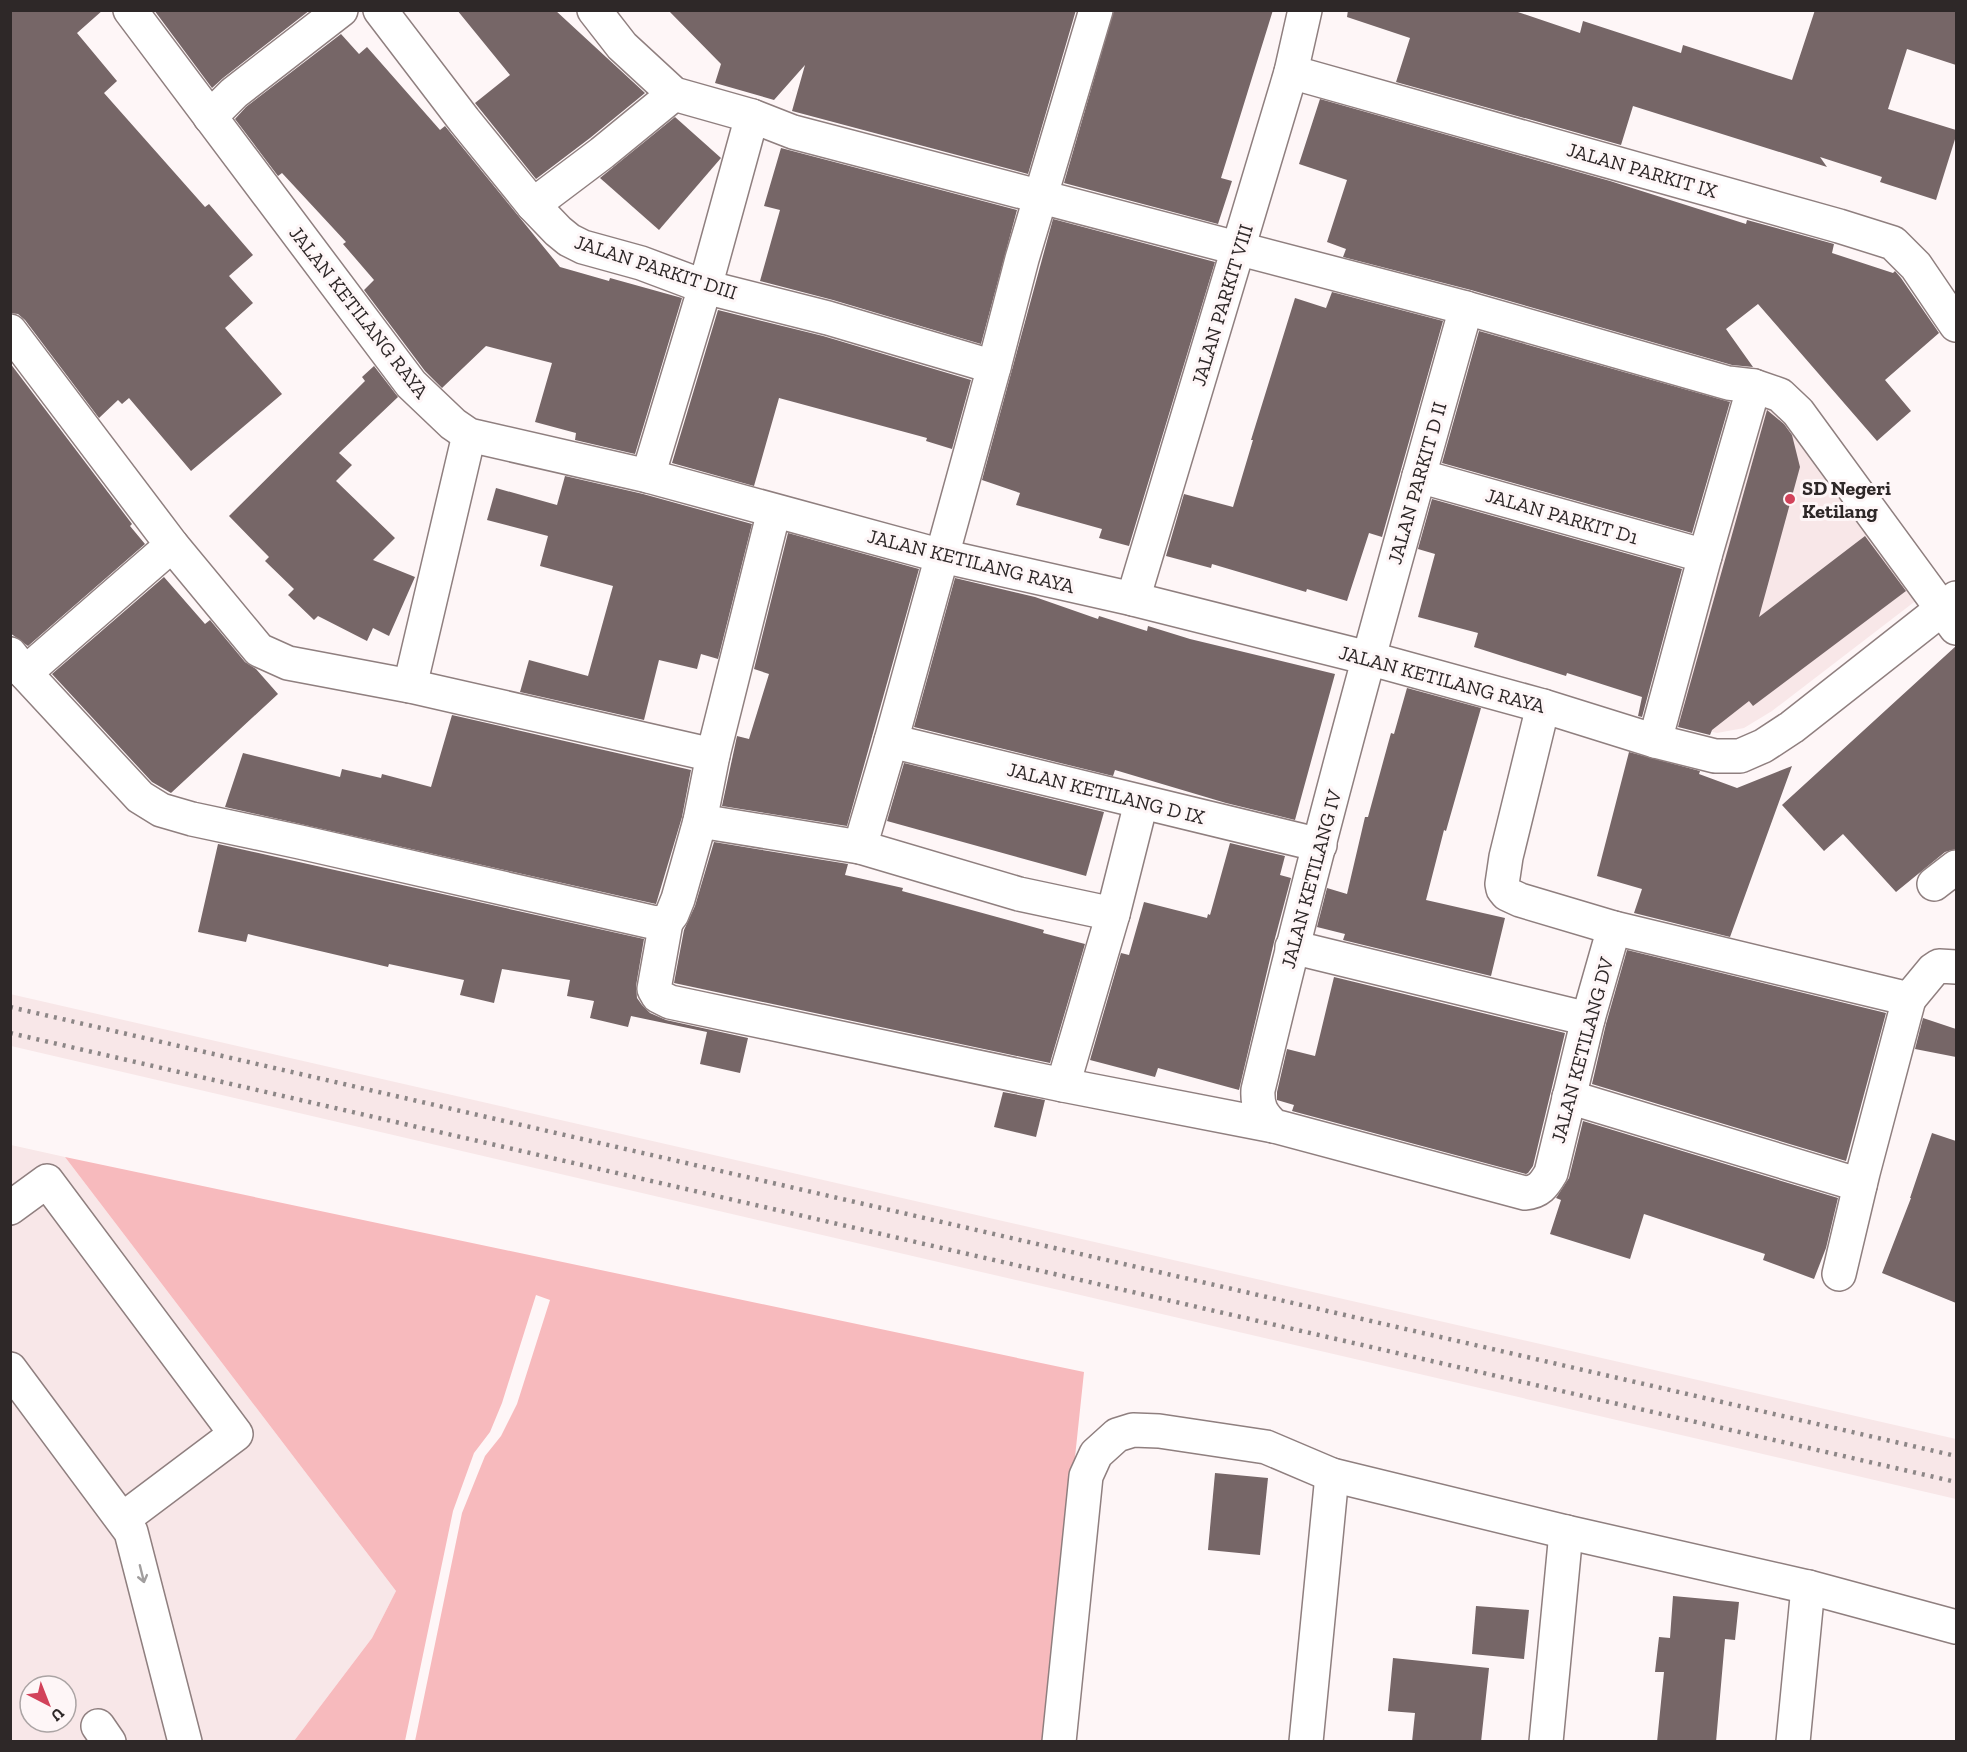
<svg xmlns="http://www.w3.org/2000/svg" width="1967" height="1752" font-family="'Zilla Slab',serif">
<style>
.built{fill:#f8e7e8;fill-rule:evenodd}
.green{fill:#f7babd}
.building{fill:#766667}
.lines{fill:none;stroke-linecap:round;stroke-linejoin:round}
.minor-casing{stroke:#8f7f7f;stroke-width:36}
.minor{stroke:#fff;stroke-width:33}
.rail{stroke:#8c8686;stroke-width:4.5;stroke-dasharray:3 6;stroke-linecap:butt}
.oneway{stroke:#a19e9e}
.poi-dot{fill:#d2425a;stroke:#fef6f7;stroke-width:2}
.labels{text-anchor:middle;stroke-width:6;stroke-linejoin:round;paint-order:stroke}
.street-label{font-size:20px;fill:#2e2828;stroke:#fef6f7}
.poi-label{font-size:20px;font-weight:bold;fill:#2e2828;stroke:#fef6f7;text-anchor:start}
</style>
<rect width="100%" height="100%" fill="#fef6f7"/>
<g class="built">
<polygon points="1757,396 1778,402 1922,596 1772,711 1744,728 1717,733 1671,720"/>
<polygon points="10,994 1956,1439 1956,1499 11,1046"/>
<path d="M11,1145L65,1157L396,1591L372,1638L294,1741L11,1742ZM30,1686H66V1722H30Z"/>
</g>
<polygon class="green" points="65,1157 1084,1372 1045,1741 415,1741 462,1513 485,1456 501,1436 517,1404 550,1300 536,1295 502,1403 490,1432 474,1453 453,1511 405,1741 294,1741 372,1638 396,1591"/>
<g class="building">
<polygon points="10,10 103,10 77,33 117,81 104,93 205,207 209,204 253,255 229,276 253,303 225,328 282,394 191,471 129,398 122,404 118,400 99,418 25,320 18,314 10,313"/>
<polygon points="154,10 310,10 223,78 212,88"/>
<polygon points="457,10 555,10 645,93 590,138 536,179 475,103 510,75"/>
<polygon points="668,10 1076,10 1028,174 792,111 805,65 774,100 715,83 721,64"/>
<polygon points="1114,10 1273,10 1221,178 1232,181 1218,224 1064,183"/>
<polygon points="1348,10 1512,10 1580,33 1583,21 1681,53 1683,45 1792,80 1815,10 1956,10 1956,65 1907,49 1888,109 1956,130 1956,136 1936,200 1880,182 1882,177 1820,157 1827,167 1633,106 1621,145 1396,82 1410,38 1347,17"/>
<polygon points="341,34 359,54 367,47 440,130 445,126 560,267 609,281 610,278 682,298 635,454 575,440 576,433 535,422 552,363 486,346 442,388 425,371 364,290 374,280 343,244 346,242 282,173 278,176 235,119 246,107"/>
<polygon points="1320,99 1610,181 1746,224 1747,220 1834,244 1832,253 1893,273 1895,271 1901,278 1939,333 1885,380 1911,411 1877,441 1758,304 1726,329 1753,367 1732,365 1471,290 1343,257 1346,249 1327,242 1347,180 1299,164"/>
<polygon points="675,117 721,158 659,230 600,178"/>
<polygon points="781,148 1017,210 981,344 833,300 760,281 780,210 764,206"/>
<polygon points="1053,219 1215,262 1129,546 1099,538 1102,529 1016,505 1020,493 982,480"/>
<polygon points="1332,292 1443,321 1382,537 1369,533 1347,601 1307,589 1306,592 1212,564 1211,568 1166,556 1184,494 1233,507 1253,440 1251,440 1295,298 1326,308"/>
<polygon points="718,310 823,336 971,380 952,449 926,441 927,438 779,398 754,486 672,463"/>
<polygon points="1479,331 1730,402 1692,533 1442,463"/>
<polygon points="10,363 132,524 130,526 145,544 28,646 10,633"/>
<polygon points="374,366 398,397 339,453 352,465 336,481 395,538 373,560 415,577 389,636 373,628 367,641 318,616 314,620 288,595 294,589 265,561 269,557 229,516 365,381 362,377"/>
<polygon points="1767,410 1784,424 1792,435 1800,467 1759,617 1865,536 1906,591 1753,706 1749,701 1712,730 1710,735 1678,727"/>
<polygon points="565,476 643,494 752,524 718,659 701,654 697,669 659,660 644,720 520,692 529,660 588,676 613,586 540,566 548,536 487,520 496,488 557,505"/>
<polygon points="1432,499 1682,569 1642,717 1638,716 1642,697 1567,673 1566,676 1474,647 1478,633 1418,617 1435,554 1418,549"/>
<polygon points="788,533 919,569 847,826 722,806 737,736 749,739 769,674 754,669"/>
<polygon points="164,577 205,624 210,620 245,662 256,669 278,694 171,793 152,782 52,674"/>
<polygon points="955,578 1035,597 1098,619 1099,616 1147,631 1148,626 1190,639 1335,674 1295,820 1226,803 1115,770 1113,776 914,727"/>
<polygon points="1956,646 1956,849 1945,852 1896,892 1843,834 1824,851 1782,805"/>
<polygon points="1407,688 1481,708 1446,831 1444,830 1426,900 1505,918 1491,976 1343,940 1345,934 1317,927 1327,888 1347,894 1365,817 1368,817 1391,733 1394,734"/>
<polygon points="452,715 691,770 682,817 656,904 225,807 243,753 340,777 342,769 381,778 382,774 431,787"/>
<polygon points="1629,752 1700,771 1699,774 1737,788 1792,766 1730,937 1634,913 1642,889 1597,876"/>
<polygon points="904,763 1104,812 1086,876 887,821"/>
<polygon points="714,842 848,864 845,875 903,888 902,891 1044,930 1043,933 1085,944 1050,1063 674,983 684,930 695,906"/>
<polygon points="1230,843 1285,856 1280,875 1291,878 1274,942 1239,1090 1158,1068 1155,1077 1090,1060 1121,953 1129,955 1144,902 1207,918 1208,914 1210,915"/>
<polygon points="218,844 644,939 636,986 637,998 642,1005 650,1013 666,1020 748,1038 740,1073 700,1064 707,1032 631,1016 628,1027 590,1018 594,1001 567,996 570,980 502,969 494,1003 460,995 464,980 389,964 388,967 248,934 246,942 198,932"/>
<polygon points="1627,950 1886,1013 1846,1161 1592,1084 1606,1024"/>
<polygon points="1334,977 1565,1033 1533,1166 1528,1173 1526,1174 1292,1111 1294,1105 1277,1100 1277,1092 1287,1049 1315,1056"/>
<polygon points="1923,1018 1956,1029 1956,1057 1915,1049"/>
<polygon points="1003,1092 1045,1100 1036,1137 994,1127"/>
<polygon points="1583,1121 1838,1198 1826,1248 1814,1279 1763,1260 1765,1254 1644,1214 1630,1259 1550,1234 1561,1200 1556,1198 1569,1178"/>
<polygon points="1932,1133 1956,1141 1956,1303 1882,1273 1911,1198 1910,1198"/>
<polygon points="1215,1473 1268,1478 1260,1555 1208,1550"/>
<polygon points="1673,1596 1739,1602 1735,1640 1725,1639 1716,1742 1657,1742 1664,1672 1655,1672 1659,1637 1670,1638"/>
<polygon points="1476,1606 1529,1610 1524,1659 1472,1654"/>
<polygon points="1393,1658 1489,1668 1481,1742 1412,1742 1415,1713 1388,1711"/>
</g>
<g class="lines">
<g class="minor-casing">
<g id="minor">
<polyline points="130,10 411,384 453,424 469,435 648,476 942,556 1133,599 1368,658 1543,706 1655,741 1715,756 1740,756 1763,746 1792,727 1956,598"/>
<polyline points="380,10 464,120 533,205 558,231 569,240 583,247 641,263 705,287 828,318 994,367"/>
<polyline points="594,10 622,46 674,94 752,116 793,132 1466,308 1728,383 1754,386 1780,395 1798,412 1956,628"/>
<polyline points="1096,10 1022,259 994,367 891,741 860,847 1019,894 1113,914"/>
<polyline points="1291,72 1839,226 1893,243 1916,266 1956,325"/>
<polyline points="210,117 234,93 341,10"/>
<polyline points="533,205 602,153 674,94"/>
<path d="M1466,308C1393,568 1320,828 1258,1090C1257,1107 1262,1115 1274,1126L1525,1193C1539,1192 1544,1185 1551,1173L1588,1019L1614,928"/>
<polyline points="10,331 172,545 259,650 288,663 410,686 713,755"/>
<polyline points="648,476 705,287 752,116"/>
<polyline points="1419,476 1705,556"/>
<polyline points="1133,599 1291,72 1305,10"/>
<polyline points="10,654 25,673 140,797 161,810 192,819 300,842 656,923 666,922 672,914 678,899 700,821 713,755 774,511"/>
<polyline points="25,673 172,545"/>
<polyline points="410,686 469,435"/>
<polyline points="1543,706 1506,857 1502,884 1503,889 1507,894 1520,900 1614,928 1909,999 1933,970 1939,966 1956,967"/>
<polyline points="891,741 1320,845"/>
<polyline points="1655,741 1705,556 1754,386"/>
<polyline points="700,821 860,847"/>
<polyline points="1934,884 1956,867"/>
<polyline points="666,922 654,989 658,996 670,1002 1063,1085 1274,1126"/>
<polyline points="1292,947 1588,1019"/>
<polyline points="1063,1085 1113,914 1141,803"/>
<polyline points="1569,1097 1860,1185"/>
<polyline points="10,1208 47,1181 236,1434 123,1519"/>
<polyline points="1839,1274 1863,1173 1909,999"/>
<polyline points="10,1369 131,1532 185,1742"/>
<polyline points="98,1726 109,1742"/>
<polyline points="1059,1742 1086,1476 1096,1454 1117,1435 1133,1430 1159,1431 1266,1447 1332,1475 1566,1532 1808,1587 1956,1627"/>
<polyline points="1306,1742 1332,1475"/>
<polyline points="1546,1742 1566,1532"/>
<polyline points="1793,1742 1808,1587"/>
</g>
</g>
<use href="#minor" class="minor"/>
<g class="rail">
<polyline points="10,1007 1956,1456"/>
<polyline points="10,1033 1956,1482"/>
</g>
</g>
<defs><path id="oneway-shaft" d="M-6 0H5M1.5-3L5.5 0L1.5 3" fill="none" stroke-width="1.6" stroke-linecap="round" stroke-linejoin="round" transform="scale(1.5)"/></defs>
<use class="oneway" href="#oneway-shaft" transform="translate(142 1574) rotate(76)"/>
<circle class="poi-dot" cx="1790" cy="499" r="6"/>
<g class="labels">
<g class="street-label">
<text transform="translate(1642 170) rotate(16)" y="7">JALAN PARKIT IX</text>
<text transform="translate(656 267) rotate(18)" y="7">JALAN PARKIT DIII</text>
<text transform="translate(1222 305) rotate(-73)" y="7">JALAN PARKIT VIII</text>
<text transform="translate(359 312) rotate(52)" y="7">JALAN KETILANG RAYA</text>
<text transform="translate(1417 483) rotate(-74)" y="7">JALAN PARKIT D II</text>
<text transform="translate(1562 516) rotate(16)" y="7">JALAN PARKIT D1</text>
<text transform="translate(971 561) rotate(14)" y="7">JALAN KETILANG RAYA</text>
<text transform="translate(1442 679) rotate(15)" y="7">JALAN KETILANG RAYA</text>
<text transform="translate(1106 793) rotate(14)" y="7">JALAN KETILANG D IX</text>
<text transform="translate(1311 879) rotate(-75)" y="7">JALAN KETILANG IV</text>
<text transform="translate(1582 1050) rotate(-75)" y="7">JALAN KETILANG DV</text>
</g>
<g class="poi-label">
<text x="1802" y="495">SD Negeri<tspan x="1802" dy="23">Ketilang</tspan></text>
</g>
</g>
<rect width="1967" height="1752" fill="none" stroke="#2e2828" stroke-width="24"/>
<g transform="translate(48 1704) rotate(138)"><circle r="28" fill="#fef6f7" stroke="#aba4a4" stroke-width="1.5"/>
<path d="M0-4.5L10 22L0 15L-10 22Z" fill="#d2425a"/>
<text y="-9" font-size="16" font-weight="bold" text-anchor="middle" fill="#2e2828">U</text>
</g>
</svg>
